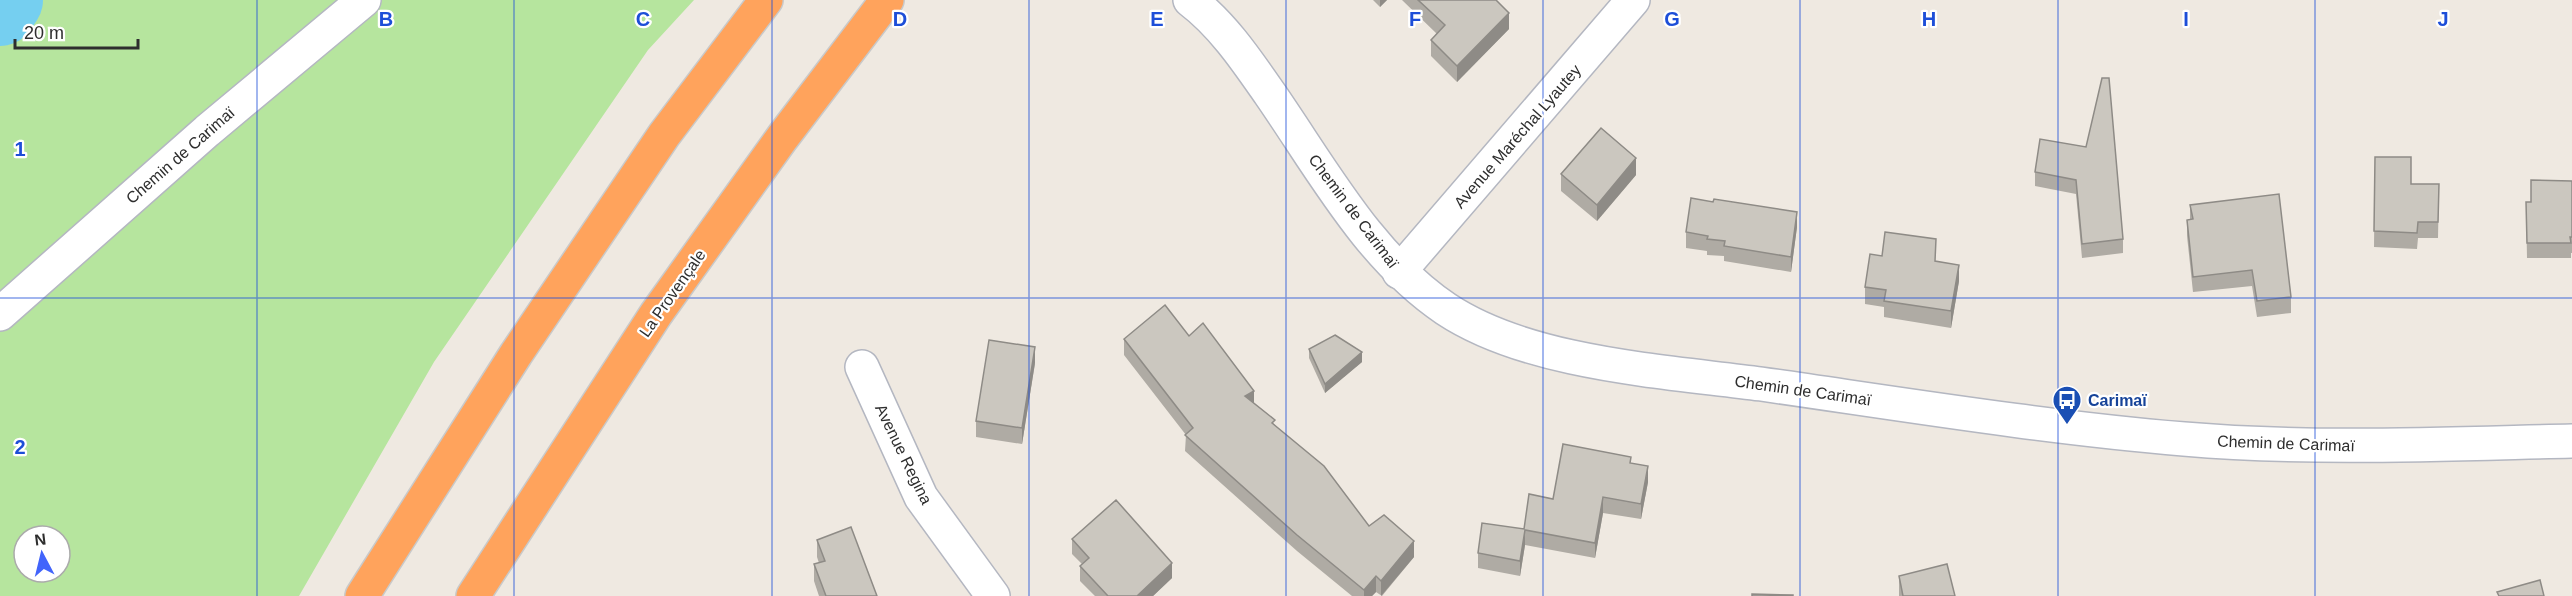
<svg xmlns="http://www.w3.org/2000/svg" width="2572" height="596" font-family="Arial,sans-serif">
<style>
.green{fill:#b6e59e;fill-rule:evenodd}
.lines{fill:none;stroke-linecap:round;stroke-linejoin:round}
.river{stroke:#75cff0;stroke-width:74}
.street-casing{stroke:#b4b7c1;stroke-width:36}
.secondary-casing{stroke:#b4b7c1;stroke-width:36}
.highway-casing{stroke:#c9c9c9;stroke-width:36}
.street{stroke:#fff;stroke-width:33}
.secondary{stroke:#fff;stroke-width:33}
.highway{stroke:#ffa35c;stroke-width:33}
.wall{fill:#afaba4}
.shaded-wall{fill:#8e8b86}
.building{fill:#cbc7bf;stroke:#8e8b86;stroke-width:1.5}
.grid{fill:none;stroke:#1d4ed8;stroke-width:1.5;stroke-opacity:0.55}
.labels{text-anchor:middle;stroke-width:4.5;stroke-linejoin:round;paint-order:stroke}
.street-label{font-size:16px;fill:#2e2e2e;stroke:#fff}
.transit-label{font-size:16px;font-weight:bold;fill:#164399;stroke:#fff;text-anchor:start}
.grid-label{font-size:20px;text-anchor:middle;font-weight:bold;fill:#1d4ed8;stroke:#fff;stroke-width:4.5;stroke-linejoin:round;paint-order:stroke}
</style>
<rect width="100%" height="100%" fill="#efe9e1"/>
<path class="green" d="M0,0H694L648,50L434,362L299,596H0ZM24,536H60V572H24Z"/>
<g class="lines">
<polyline class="river" points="0,9 6,0"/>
<g class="street-casing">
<g id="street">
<polyline points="1399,272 1633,0"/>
<polyline points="862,367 921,497 993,596"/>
</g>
</g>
<g class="secondary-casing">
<g id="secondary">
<path d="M1190,0C1223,25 1247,61 1270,94C1322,169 1369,257 1446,309C1529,364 1663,371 1761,384C1901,404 2042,427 2184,439C2313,450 2443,444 2572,441"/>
<polyline points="0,314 207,131 364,0"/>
</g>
</g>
<g class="highway-casing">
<g id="highway">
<polyline points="362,596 516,354 664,135 766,0"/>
<polyline points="473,596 656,314 782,138 887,0"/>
</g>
</g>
<use href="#street" class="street"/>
<use href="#secondary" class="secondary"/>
<use href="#highway" class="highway"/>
</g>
<g class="wall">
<polygon points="1373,0 1387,0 1380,7"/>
<polygon points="1402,0 1496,0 1509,29 1457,82 1431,56 1431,40 1437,34"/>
<polygon points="2086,147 2123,239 2123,253 2082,258 2076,194 2035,186 2035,172"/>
<polygon points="2375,157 2411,184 2439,184 2438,238 2418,238 2417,249 2374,247"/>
<polygon points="1561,174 1636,175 1597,221 1561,191"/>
<polygon points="2572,181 2572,253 2571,253 2571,258 2527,258 2526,202 2531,202"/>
<polygon points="2190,205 2291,297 2291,313 2257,317 2252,286 2193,292 2187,236 2187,220 2190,219"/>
<polygon points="1797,227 1791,272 1724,261 1724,256 1707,255 1707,251 1686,248 1686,232"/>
<polygon points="1882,256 1936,261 1959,281 1951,328 1884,317 1884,307 1865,304 1865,287"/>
<polygon points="1189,336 1275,425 1369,526 1414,557 1382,596 1376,592 1372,596 1352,596 1297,551 1185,451 1186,435 1124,355 1124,339"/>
<polygon points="1309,349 1362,362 1325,393 1309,358"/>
<polygon points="1035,363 1022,444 976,437 976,421"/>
<polygon points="1631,463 1648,482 1641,519 1603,513 1595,558 1525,545 1520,576 1478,568 1478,553 1524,529 1553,499"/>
<polygon points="1072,539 1172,578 1153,596 1095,596 1080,581 1080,566 1082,564 1072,554"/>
<polygon points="817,540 877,596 819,596 814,581 814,564 819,563 817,557"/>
<polygon points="1899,576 1955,596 1899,596"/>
</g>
<g class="shaded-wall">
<polygon points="1380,0 1387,0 1380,7"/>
<polygon points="1509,13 1509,29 1457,82 1457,66"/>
<polygon points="1636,158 1636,175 1597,221 1597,205"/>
<polygon points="1797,212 1797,227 1791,272 1791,257"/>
<polygon points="1959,265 1959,281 1951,328 1951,311"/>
<polygon points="1035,347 1035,363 1022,444 1022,428"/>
<polygon points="1362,352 1362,362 1325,393 1325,384"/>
<polygon points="1254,391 1254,406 1245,396"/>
<polygon points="1648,466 1648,482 1641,519 1641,504"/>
<polygon points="1603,497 1603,513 1595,558 1595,543"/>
<polygon points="1525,530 1525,545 1520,576 1520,561"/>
<polygon points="1414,541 1414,557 1381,596 1381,581"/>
<polygon points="1172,563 1172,578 1153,596 1137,596"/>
<polygon points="1376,576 1376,592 1372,596 1364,596 1364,590"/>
</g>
<g class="building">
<polygon points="1418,0 1496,0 1509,13 1457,66 1431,40 1445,25"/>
<polygon points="2102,78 2109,78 2123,239 2082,244 2076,180 2035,172 2040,139 2086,147"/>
<polygon points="1601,128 1636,158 1597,205 1561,174"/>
<polygon points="2375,157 2411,157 2411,184 2439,184 2438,222 2418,222 2417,233 2374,231"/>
<polygon points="2531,180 2572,181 2572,237 2570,237 2571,243 2527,243 2526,202 2531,202"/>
<polygon points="2279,194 2291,297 2257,301 2252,270 2193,277 2187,220 2193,219 2190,205"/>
<polygon points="1691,198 1713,202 1714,199 1797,212 1791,257 1724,246 1725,241 1707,239 1708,236 1686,232"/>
<polygon points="1885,232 1936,239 1935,261 1959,265 1951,311 1884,301 1886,290 1865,287 1870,254 1882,256"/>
<polygon points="1165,305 1189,336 1203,323 1254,391 1245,396 1275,420 1272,423 1324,466 1369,526 1384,515 1414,541 1381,581 1376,576 1364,590 1297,535 1185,435 1193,428 1124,339"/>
<polygon points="1335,335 1362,352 1325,384 1309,349"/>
<polygon points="989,340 1035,347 1022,428 976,421"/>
<polygon points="1563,444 1631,457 1630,463 1648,466 1641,504 1603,497 1595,543 1525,530 1520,561 1478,553 1482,523 1524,529 1529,494 1553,499"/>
<polygon points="1116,500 1172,563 1137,596 1108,596 1080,566 1089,558 1072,539"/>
<polygon points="851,527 877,596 826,596 814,564 825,561 817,540"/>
<polygon points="1947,564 1955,596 1903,596 1899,576"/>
<polygon points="2540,580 2544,596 2499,596 2497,592"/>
<polygon points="1752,594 1793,595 1793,596 1752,596"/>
</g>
<path class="grid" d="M257,0V596M514,0V596M772,0V596M1029,0V596M1286,0V596M1543,0V596M1800,0V596M2058,0V596M2315,0V596M0,298H2572"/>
<defs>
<g id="bus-pin" transform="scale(1.5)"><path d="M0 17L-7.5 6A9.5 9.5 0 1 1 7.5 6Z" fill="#1a4fb4" stroke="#fff"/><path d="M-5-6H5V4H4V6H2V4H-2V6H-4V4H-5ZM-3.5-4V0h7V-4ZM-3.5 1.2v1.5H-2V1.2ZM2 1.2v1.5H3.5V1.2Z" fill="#fff"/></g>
</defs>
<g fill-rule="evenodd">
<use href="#bus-pin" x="2067" y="400"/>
</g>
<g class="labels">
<g class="street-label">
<text transform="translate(1517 136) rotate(-49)" y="6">Avenue Maréchal Lyautey</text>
<text transform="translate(180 155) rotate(-41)" y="6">Chemin de Carimaï</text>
<text transform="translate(1354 211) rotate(53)" y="6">Chemin de Carimaï</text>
<text transform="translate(672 293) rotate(-55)" y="6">La Provençale</text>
<text transform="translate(1803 390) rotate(8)" y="6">Chemin de Carimaï</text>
<text transform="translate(2286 443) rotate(2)" y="6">Chemin de Carimaï</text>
<text transform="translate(904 454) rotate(64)" y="6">Avenue Regina</text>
</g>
<g class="transit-label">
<text x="2088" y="406">Carimaï</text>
</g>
</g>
<g class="grid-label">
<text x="386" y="26">B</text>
<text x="643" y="26">C</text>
<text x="900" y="26">D</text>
<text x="1157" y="26">E</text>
<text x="1415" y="26">F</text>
<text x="1672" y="26">G</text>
<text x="1929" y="26">H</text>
<text x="2186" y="26">I</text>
<text x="2443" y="26">J</text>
<text x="20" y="156">1</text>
<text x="20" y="454">2</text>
</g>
<g transform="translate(42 554) rotate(353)"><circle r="28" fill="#ffffff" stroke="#ababab" stroke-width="1.5"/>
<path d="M0-4.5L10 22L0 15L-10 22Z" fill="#4264fb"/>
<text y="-9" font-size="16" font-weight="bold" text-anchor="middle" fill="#2e2e2e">N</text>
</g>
<path d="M15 39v9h123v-9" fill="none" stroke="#2e2e2e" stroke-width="3"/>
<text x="24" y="39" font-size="18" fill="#2e2e2e" stroke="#ffffff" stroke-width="4.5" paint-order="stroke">20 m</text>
</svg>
